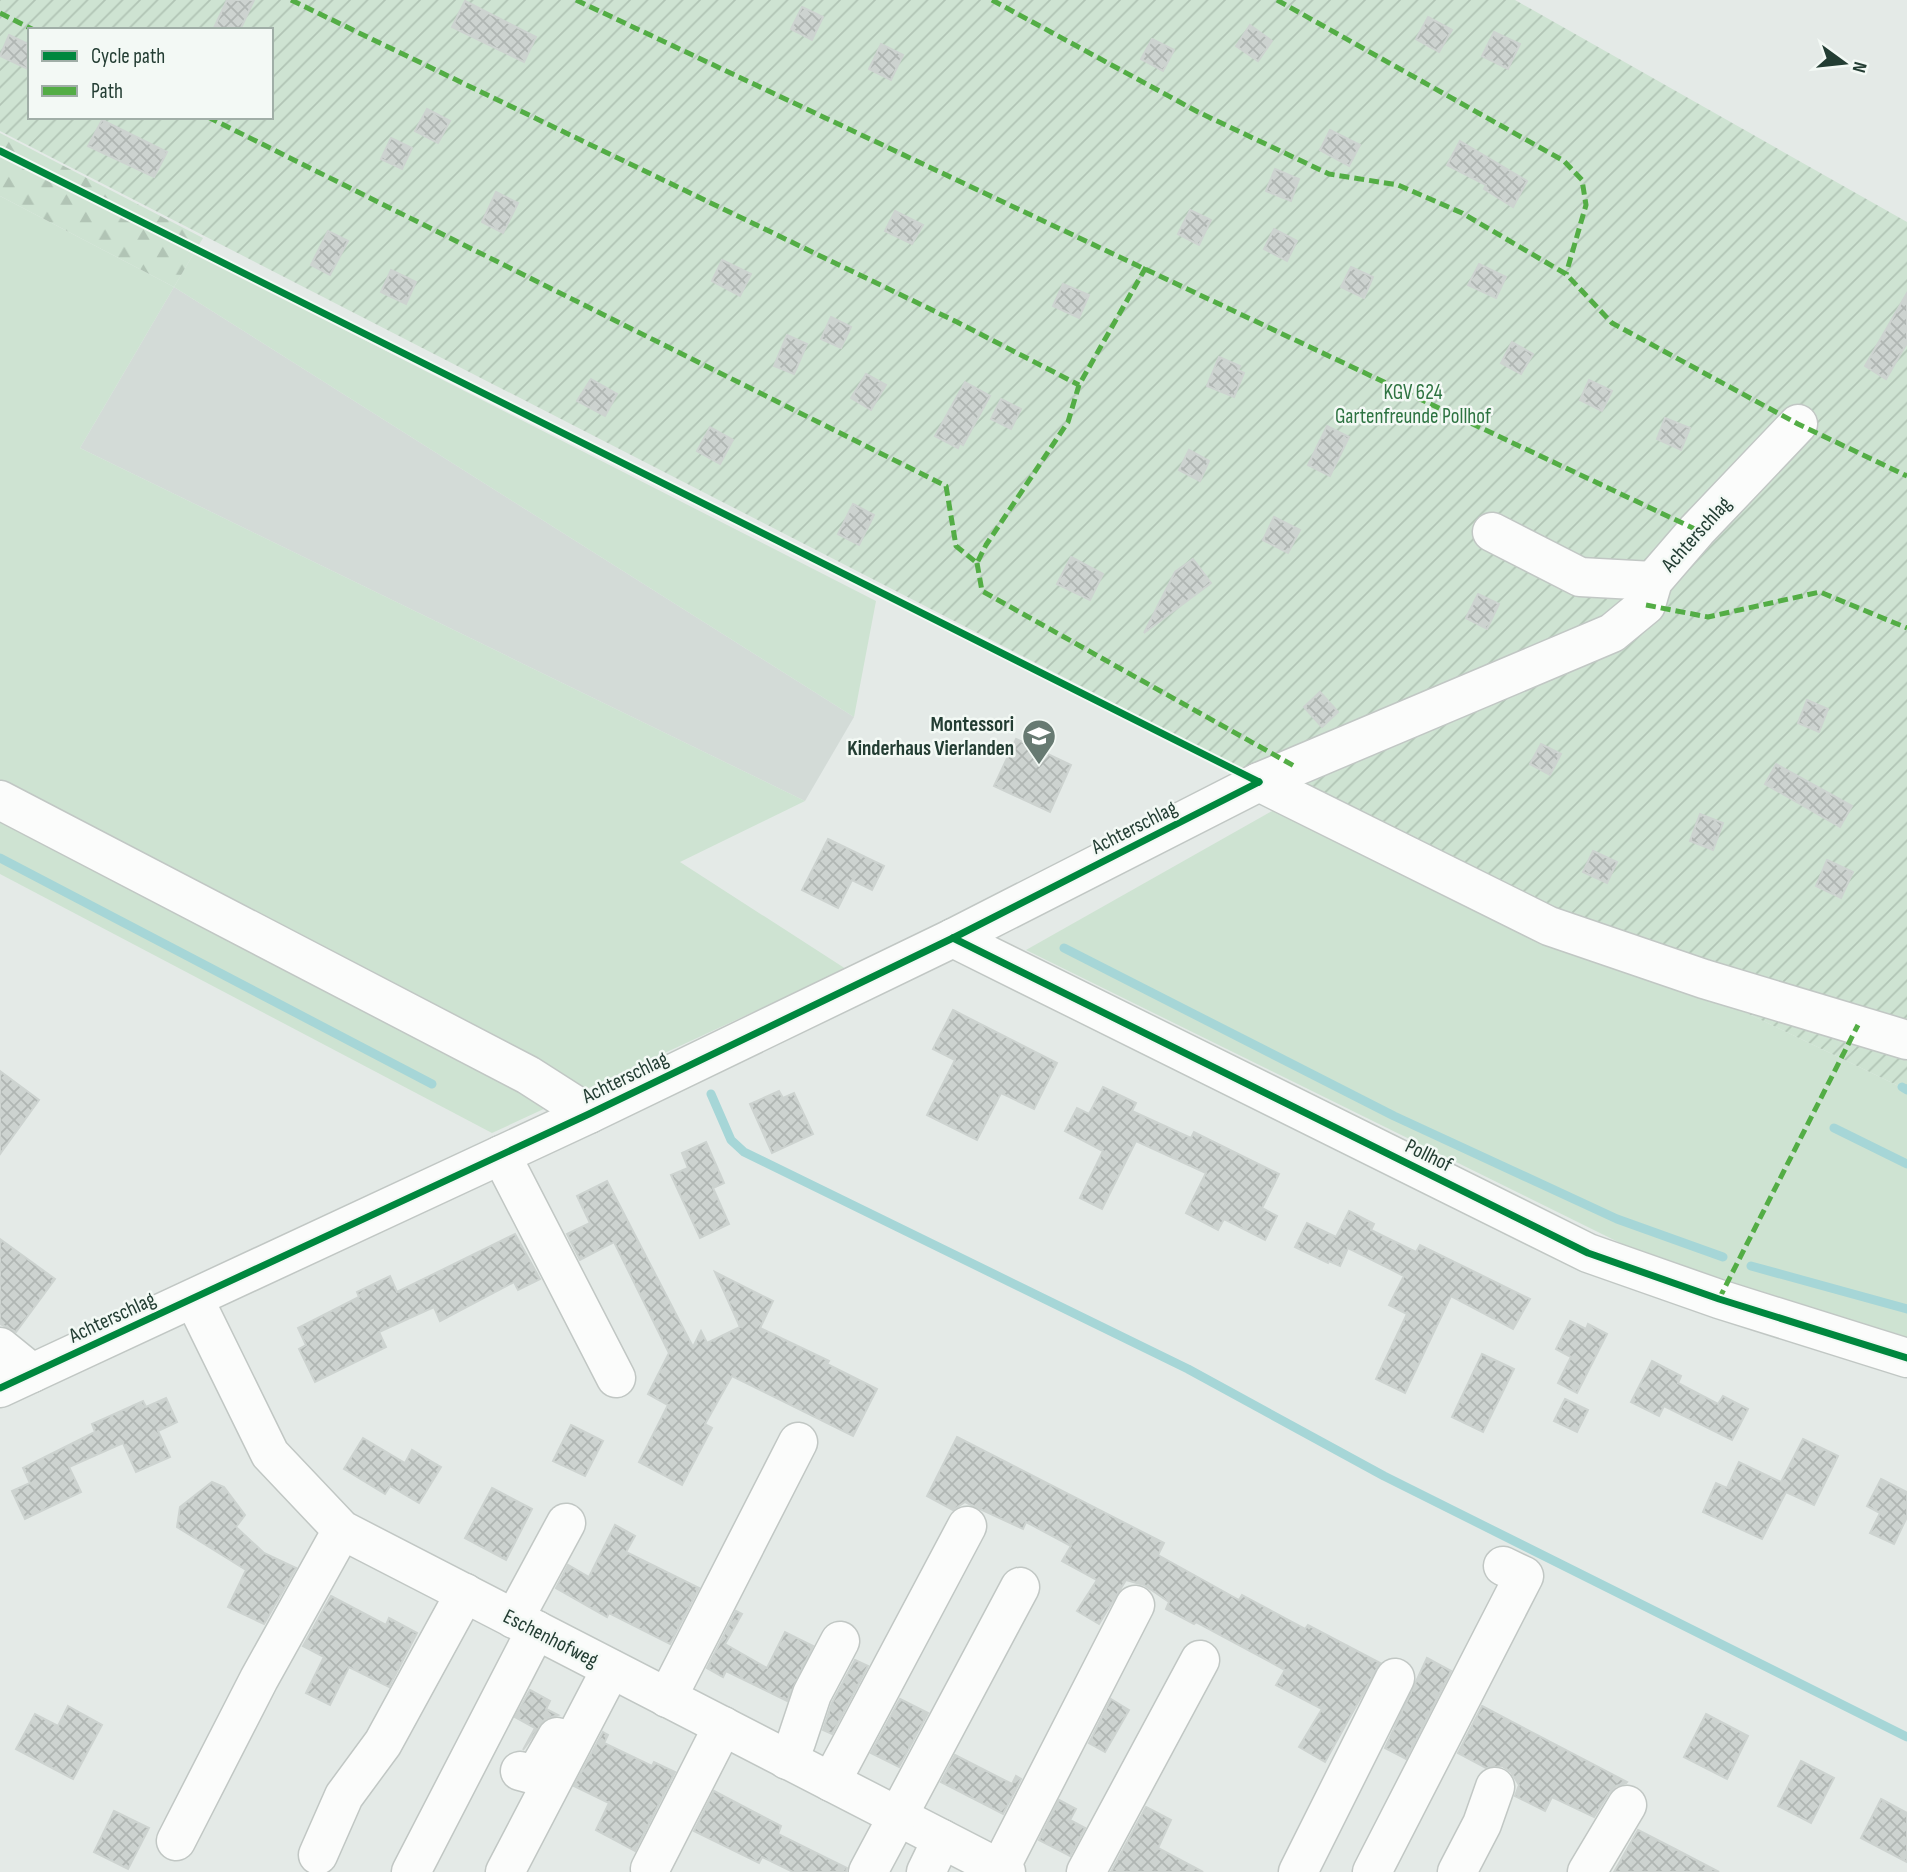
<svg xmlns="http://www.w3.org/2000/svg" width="1907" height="1872" font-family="'Sofia Sans Condensed',sans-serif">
	<defs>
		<pattern id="forest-firs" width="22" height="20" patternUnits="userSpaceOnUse" patternTransform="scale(1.75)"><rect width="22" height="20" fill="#cee3d2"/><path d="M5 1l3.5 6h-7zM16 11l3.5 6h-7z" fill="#b1c4b5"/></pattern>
		<pattern id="garden-furrows" width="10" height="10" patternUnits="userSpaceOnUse" patternTransform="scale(1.75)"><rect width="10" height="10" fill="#cee3d2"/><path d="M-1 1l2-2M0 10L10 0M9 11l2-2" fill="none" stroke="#b1c4b5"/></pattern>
		<pattern id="building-cross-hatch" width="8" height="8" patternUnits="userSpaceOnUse" patternTransform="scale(1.75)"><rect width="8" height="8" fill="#cdd3d0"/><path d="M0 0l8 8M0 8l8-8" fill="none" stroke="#b0b6b3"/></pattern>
	</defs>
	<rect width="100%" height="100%" fill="#e4eae7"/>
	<polygon fill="#d3dbd7" points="174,287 854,717 805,801 80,448"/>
	<g fill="#cee3d2">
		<polygon points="0,196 174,287 194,253 876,601 854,717 174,287 80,448 805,801 680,862 846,969 492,1133 0,874"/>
		<polygon points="1297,797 1907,1090 1907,1338 1685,1275 1026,950"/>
	</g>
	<polygon fill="url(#forest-firs)" points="0,133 203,238 174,287 0,196"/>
	<path fill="url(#garden-furrows)" fill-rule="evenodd" d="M0 0H1515L1907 222V1090L1297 797 0 131ZM30 30H271V117H30Z"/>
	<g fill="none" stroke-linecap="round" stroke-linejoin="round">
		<g stroke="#a6d6d7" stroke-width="9">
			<polyline points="0,858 432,1084"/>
			<polyline points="1064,948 1394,1116 1617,1219 1723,1257"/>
			<polyline points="1902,1087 1907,1090"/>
			<polyline points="711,1094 731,1140 744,1152 1188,1369 1384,1476 1907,1737"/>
			<polyline points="1834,1128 1907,1164"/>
			<polyline points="1751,1266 1907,1309"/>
		</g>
	</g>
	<g fill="url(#building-cross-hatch)" stroke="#cdd3d0" stroke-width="2">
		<polygon points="227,0 254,0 240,30 213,30"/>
		<polygon points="465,1 536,37 524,62 452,27"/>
		<polygon points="802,7 823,17 812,40 791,29"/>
		<polygon points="1428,17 1452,30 1439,52 1416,39"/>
		<polygon points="1250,25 1272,41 1258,61 1236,46"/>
		<polygon points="1494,32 1520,44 1508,69 1482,56"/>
		<polygon points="9,35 30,45 30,70 0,56"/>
		<polygon points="1152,39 1174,50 1163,71 1141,59"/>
		<polygon points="881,44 903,55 891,80 869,69"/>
		<polygon points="427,109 450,121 438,143 415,131"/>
		<polygon points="102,120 167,152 154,177 88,146"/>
		<polygon points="1330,130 1360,145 1349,166 1320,150"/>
		<polygon points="391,138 412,148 402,169 381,159"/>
		<polygon points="1460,141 1527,181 1513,207 1484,189 1486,185 1447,165"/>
		<polygon points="1275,169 1299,179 1291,201 1266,191"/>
		<polygon points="496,192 518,203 503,233 482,222"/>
		<polygon points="1190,210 1211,220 1199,245 1178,234"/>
		<polygon points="895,211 923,225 912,244 885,231"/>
		<polygon points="1274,229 1297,241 1287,261 1264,249"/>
		<polygon points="328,231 348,241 330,275 311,265"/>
		<polygon points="722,260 751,274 740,296 712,281"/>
		<polygon points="1479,264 1506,277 1496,298 1468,285"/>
		<polygon points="1351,267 1373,277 1364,298 1341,287"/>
		<polygon points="391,270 416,282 406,304 381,292"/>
		<polygon points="1063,284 1089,295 1079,318 1053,306"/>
		<polygon points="1907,293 1907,343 1886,379 1865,366"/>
		<polygon points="831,317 851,327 841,348 821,339"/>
		<polygon points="787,335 807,344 794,374 774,366"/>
		<polygon points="1512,342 1533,354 1521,374 1501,363"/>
		<polygon points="1219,357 1240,366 1238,370 1244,373 1234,397 1207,386"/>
		<polygon points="866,374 886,385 871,410 851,398"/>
		<polygon points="591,379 617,394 605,416 577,401"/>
		<polygon points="1589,380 1612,391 1602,411 1580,400"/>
		<polygon points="965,382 990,396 963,445 960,443 958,448 935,436"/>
		<polygon points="1001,399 1021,409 1011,429 991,419"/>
		<polygon points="1665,418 1690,428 1681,450 1657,439"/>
		<polygon points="1327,426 1349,437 1330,476 1308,465"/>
		<polygon points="710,427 733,440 720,464 697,451"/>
		<polygon points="1189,450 1209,461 1200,481 1179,470"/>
		<polygon points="853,504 874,515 859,545 838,534"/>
		<polygon points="1274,517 1300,530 1288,553 1263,540"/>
		<polygon points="1071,557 1103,574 1090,600 1057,584"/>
		<polygon points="1193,559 1211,583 1144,633 1175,572"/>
		<polygon points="1478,594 1499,604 1487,629 1466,618"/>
		<polygon points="1320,692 1338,712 1322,727 1304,707"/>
		<polygon points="1807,700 1828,709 1819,732 1798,723"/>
		<polygon points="1016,739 1071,765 1050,812 994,786"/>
		<polygon points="1541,744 1561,754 1550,775 1530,764"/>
		<polygon points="1776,764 1852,806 1840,827 1765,784"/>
		<polygon points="1700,814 1723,823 1713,850 1690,841"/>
		<polygon points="828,839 884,866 872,890 852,880 838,908 802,890"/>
		<polygon points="1593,851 1617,862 1607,883 1583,872"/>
		<polygon points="1827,860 1853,872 1841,898 1816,886"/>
		<polygon points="953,1010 1057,1063 1034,1109 1001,1093 977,1140 927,1115 955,1060 933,1049"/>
		<polygon points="0,1071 39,1100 0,1154"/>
		<polygon points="1103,1087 1136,1103 1132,1111 1191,1138 1194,1132 1279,1174 1262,1208 1277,1216 1265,1240 1224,1219 1218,1230 1186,1213 1206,1173 1136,1141 1102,1209 1080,1198 1103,1151 1065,1131 1077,1108 1089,1114"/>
		<polygon points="779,1091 783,1098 794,1093 813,1134 772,1153 750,1104"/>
		<polygon points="706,1142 724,1183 713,1188 729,1224 700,1238 671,1175 688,1168 682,1153"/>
		<polygon points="607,1181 693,1347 701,1331 707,1343 740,1327 715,1272 773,1301 760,1328 829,1361 827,1364 877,1389 853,1436 732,1376 705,1424 712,1428 682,1485 639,1462 668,1405 648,1394 669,1353 614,1242 580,1260 567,1234 590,1223 577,1196"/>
		<polygon points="1349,1211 1374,1224 1371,1230 1416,1252 1420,1245 1530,1299 1513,1329 1451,1296 1405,1393 1376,1379 1407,1314 1389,1305 1404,1276 1348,1248 1340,1266 1329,1261 1328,1263 1295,1247 1307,1223 1336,1237"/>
		<polygon points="515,1234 540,1279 518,1290 514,1282 440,1321 434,1307 379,1332 386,1347 315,1382 299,1349 306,1345 298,1328 359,1297 357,1292 390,1276 397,1292"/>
		<polygon points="0,1239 55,1279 16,1332 0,1324"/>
		<polygon points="1570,1321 1586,1329 1588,1324 1607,1334 1577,1393 1558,1383 1571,1357 1556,1349"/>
		<polygon points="1482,1354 1514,1369 1483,1432 1452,1417"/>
		<polygon points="1652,1361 1681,1376 1678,1383 1718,1404 1723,1396 1748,1409 1732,1440 1664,1406 1659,1416 1631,1402"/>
		<polygon points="166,1398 177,1422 158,1431 170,1457 136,1472 123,1443 69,1467 81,1492 25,1519 12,1491 30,1483 23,1468 95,1432 92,1424 143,1401 146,1407"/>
		<polygon points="1565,1399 1588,1410 1577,1432 1554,1421"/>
		<polygon points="571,1425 603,1441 585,1476 553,1461"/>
		<polygon points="957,1437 1164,1543 1158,1555 1239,1600 1242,1595 1305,1629 1308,1625 1380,1663 1325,1762 1299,1747 1322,1709 1276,1685 1285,1670 1196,1622 1194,1624 1166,1609 1169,1602 1144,1585 1126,1580 1099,1624 1077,1611 1097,1580 1062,1561 1071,1546 1026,1522 1023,1529 965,1502 953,1510 927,1496"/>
		<polygon points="363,1438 405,1463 412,1450 441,1467 419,1503 390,1486 385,1494 344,1469"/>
		<polygon points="1803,1439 1838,1456 1814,1505 1786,1492 1762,1539 1703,1512 1716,1483 1727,1488 1739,1462 1781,1482"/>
		<polygon points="1881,1479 1907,1492 1907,1517 1894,1544 1870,1533 1880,1513 1867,1506"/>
		<polygon points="212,1482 224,1487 245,1515 236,1527 264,1553 296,1568 264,1624 228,1607 246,1570 177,1527 180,1507"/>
		<polygon points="492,1488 532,1509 506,1560 465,1538"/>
		<polygon points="615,1525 635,1536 626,1552 699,1588 670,1644 609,1613 607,1617 556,1588 568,1565 589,1577"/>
		<polygon points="331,1596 386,1625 389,1618 417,1633 389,1687 349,1667 330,1705 306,1693 324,1657 303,1646"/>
		<polygon points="736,1611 742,1614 725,1644 767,1668 785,1632 813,1646 787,1701 726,1671 723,1677 707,1668"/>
		<polygon points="1427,1658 1451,1671 1406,1759 1385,1748"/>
		<polygon points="855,1660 868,1666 832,1734 823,1730 832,1703"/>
		<polygon points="530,1690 550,1701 546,1709 558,1715 545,1719 523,1750 535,1728 515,1717"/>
		<polygon points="900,1699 928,1713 899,1767 871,1753"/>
		<polygon points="1111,1699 1129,1710 1105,1752 1089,1743"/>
		<polygon points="68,1706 102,1725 73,1779 16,1749 35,1714 58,1726"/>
		<polygon points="1482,1706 1627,1782 1626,1783 1616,1786 1609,1793 1594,1817 1552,1797 1545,1811 1515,1796 1519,1785 1511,1772 1502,1766 1486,1768 1458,1753"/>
		<polygon points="1706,1714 1748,1736 1727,1779 1684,1757"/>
		<polygon points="603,1732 608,1735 604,1743 652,1766 654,1762 675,1772 635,1851 596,1830 609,1803 574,1786"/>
		<polygon points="955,1755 1012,1784 1016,1776 1021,1779 1003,1814 941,1782"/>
		<polygon points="1801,1761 1834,1778 1811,1823 1778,1806"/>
		<polygon points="714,1791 781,1826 778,1834 847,1868 846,1872 793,1872 762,1857 759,1863 694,1831"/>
		<polygon points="1881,1799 1907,1813 1907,1862 1861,1838"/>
		<polygon points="1059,1800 1076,1809 1070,1820 1085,1828 1070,1856 1039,1840"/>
		<polygon points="1146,1807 1171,1820 1158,1848 1203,1872 1111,1872"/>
		<polygon points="114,1811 149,1828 128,1869 94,1852"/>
		<polygon points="1638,1830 1675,1849 1719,1872 1614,1872"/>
	</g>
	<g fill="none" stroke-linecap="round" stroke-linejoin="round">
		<g stroke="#c1c7c4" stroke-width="41">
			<g id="minor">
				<polyline points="1492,532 1580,577 1653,581"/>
				<polyline points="1259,782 1549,926 1704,979 1907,1040"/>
				<polyline points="0,800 528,1075 589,1114"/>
				<polyline points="953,938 1588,1253 1719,1299 1907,1358"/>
				<polyline points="501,1155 616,1378"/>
				<polyline points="194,1299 270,1454 342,1530 1006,1872"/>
				<polyline points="0,1347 32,1373"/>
				<polyline points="0,1388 589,1114 953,938 1259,782 1612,633 1646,605 1653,581 1697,530 1798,424"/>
				<polyline points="514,1619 566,1523"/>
				<polyline points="667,1698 798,1442"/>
				<polyline points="787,1760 796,1742 812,1694 840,1641"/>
				<polyline points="520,1771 531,1774 537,1772 557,1737"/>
				<polyline points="831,1782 967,1526"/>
				<polyline points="176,1841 259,1679 342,1530"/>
				<polyline points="318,1855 344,1796 383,1743 465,1593"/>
				<polyline points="650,1869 723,1726"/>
				<polyline points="411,1872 536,1630"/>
				<polyline points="505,1872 611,1669"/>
				<polyline points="868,1872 1020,1587"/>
				<polyline points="926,1872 942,1839"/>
				<polyline points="998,1872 1135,1605"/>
				<polyline points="1086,1872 1200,1660"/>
				<polyline points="1298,1872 1395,1678"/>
				<polyline points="1372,1872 1524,1576 1503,1566"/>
				<polyline points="1457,1872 1482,1824 1495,1787"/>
				<polyline points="1587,1872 1627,1805"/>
			</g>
		</g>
		<use href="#minor" stroke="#fbfcfb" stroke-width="38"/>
		<g stroke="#53ad45" stroke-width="5" stroke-dasharray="10 5" stroke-linecap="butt">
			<polyline points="291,0 957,322 1079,385"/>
			<polyline points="576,0 1697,530"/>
			<polyline points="992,0 1198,112 1329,174 1398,185 1462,213 1566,274 1612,323 1798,424 1907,476"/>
			<polyline points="1277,0 1564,161 1582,180 1586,205 1566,274"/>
			<polyline points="0,13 34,30"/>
			<polyline points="208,117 946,486 956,546 977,563 986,545 1068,422 1079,385 1146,267"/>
			<polyline points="977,563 982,591 1296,767"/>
			<polyline points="1646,605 1708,617 1820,592 1907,628"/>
			<polyline points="1719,1299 1858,1025"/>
		</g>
		<g stroke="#f3f9f5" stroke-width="11">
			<g id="cycleway">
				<polyline points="0,151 1259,782"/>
				<polyline points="953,938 1588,1253 1719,1299 1907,1358"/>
				<polyline points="0,1388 589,1114 953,938 1259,782"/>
			</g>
		</g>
		<use href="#cycleway" stroke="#00873e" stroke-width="7"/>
	</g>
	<defs>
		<g id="school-pin" transform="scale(1.75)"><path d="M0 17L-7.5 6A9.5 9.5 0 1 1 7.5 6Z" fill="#677a72" stroke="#f3f9f5"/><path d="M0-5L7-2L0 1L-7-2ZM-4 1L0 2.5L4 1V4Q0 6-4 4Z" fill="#fff"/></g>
	</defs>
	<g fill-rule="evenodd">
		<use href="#school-pin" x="1039" y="736"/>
	</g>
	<g text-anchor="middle" stroke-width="5" stroke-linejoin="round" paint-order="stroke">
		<g font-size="21" fill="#2d7341" stroke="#f3f9f5">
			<text x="1413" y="399">KGV 624<tspan x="1413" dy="24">Gartenfreunde Pollhof</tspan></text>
		</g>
		<g font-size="21" fill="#233d33" stroke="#f3f9f5">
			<text transform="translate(1696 534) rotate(-48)" y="7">Achterschlag</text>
			<text transform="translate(1134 827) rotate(-27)" y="7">Achterschlag</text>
			<text transform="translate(625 1077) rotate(-26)" y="7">Achterschlag</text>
			<text transform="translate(1429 1155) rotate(26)" y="7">Pollhof</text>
			<text transform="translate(112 1317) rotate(-25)" y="7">Achterschlag</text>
			<text transform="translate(551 1638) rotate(27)" y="7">Eschenhofweg</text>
		</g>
		<g font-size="21" font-weight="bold" fill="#233d33" stroke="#f3f9f5" text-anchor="end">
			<text x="1014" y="731">Montessori<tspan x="1014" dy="24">Kinderhaus Vierlanden</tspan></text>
		</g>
	</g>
	<rect x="28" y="28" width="245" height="91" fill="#f3f9f5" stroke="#a0aea7" stroke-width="2"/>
	<rect x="42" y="51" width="35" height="10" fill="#00873e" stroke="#a0aea7" stroke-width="2"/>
	<text x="91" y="63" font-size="21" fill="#233d33">Cycle path</text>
	<rect x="42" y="86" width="35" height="10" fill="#53ad45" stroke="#a0aea7" stroke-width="2"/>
	<text x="91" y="98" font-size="21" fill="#233d33">Path</text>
	<g transform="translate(1844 63) rotate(105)" stroke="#f3f9f5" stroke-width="5" paint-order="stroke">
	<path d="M0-5L12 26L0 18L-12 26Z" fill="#233d33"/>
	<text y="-10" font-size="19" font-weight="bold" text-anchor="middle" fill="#233d33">N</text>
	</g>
</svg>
